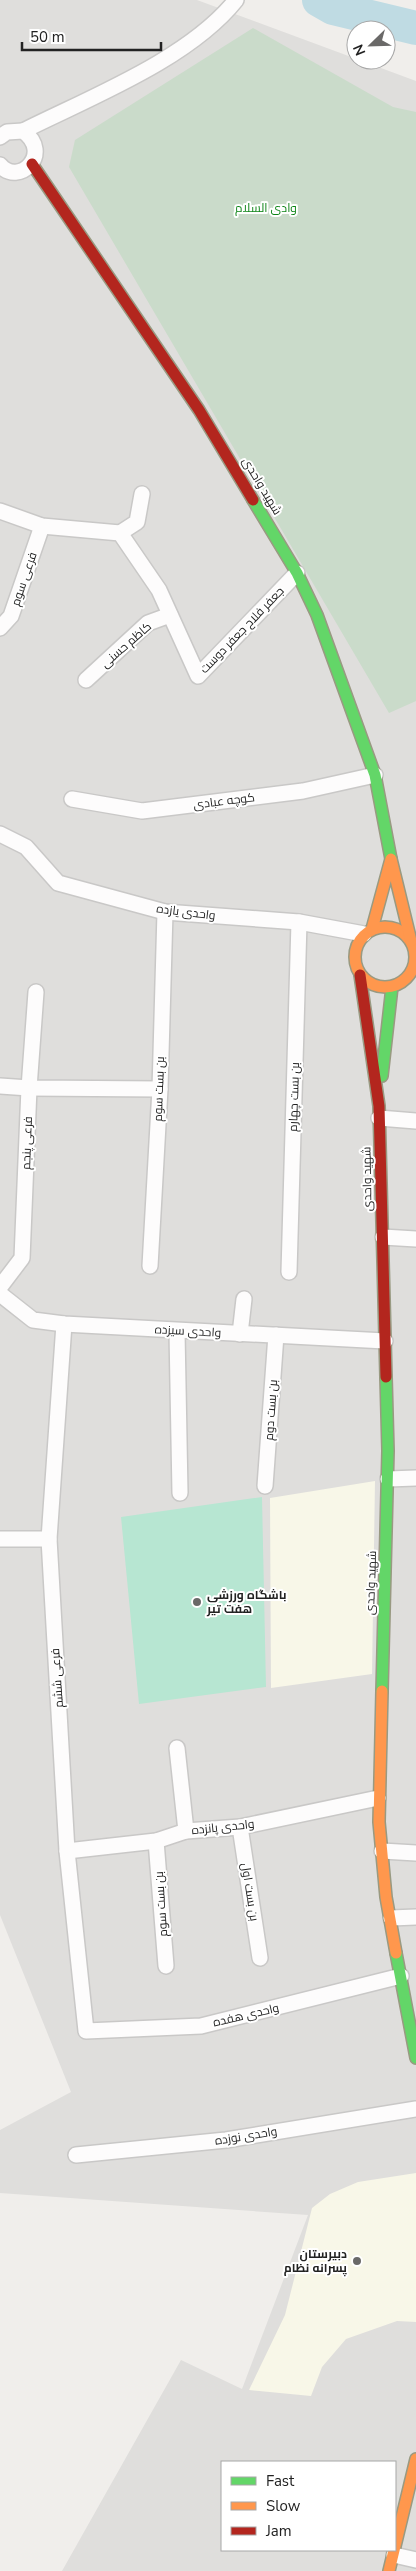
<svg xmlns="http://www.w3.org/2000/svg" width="416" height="2571" font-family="'Nunito Sans',Cairo,sans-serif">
	<rect width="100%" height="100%" fill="#f0eeeb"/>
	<path fill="#dfdedc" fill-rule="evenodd" d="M0 0H197L416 81V2571H62L181 2360 242 2389 308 2215 0 2193V2130L71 2092 0 1915ZM222 2462H395V2550H222Z"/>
	<g fill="#f8f7e8">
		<polygon points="375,1481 372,1674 271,1688 270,1498"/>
		<polygon points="416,2173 416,2322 397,2321 346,2339 322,2367 311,2396 249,2390 285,2315 312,2208 330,2194 358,2182"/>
	</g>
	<polygon fill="#cadbca" points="253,28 393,107 416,112 416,701 389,713 69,167 75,140"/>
	<polygon fill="#b7e6d2" points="262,1497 266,1687 139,1704 121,1517"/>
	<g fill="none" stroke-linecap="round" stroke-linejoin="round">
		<polyline stroke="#bfdbe3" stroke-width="34" points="319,0 333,8 416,28"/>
		<g stroke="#c9c8c7" stroke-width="18">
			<g id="street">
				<path d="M23 131C91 97 189 59 236 0"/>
				<path d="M0 137 7 132 23 131C54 154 18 187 0 165"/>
				<polyline points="0,511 42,526 120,533 159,590 198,676 297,573"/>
				<polyline points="120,533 137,522 142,494"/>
				<polyline points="0,628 11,616 42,526"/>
				<polyline points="86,680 148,623 170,615"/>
				<polyline points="72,799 142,811 303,791 375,775"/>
				<polyline points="0,834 26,847 58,883 165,912 299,922 364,934"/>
				<polyline points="0,1086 29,1088 160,1089"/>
				<polyline points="379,1118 416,1121"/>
				<polyline points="383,1237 416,1239"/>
				<polyline points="150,1266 160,1089 165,912"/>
				<polyline points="289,1272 299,922"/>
				<polyline points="0,1287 22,1258 29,1088 36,992"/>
				<polyline points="0,1294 33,1320 64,1324 385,1341"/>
				<polyline points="64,1324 49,1539 67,1851 86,2031 201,2026 401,1976"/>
				<polyline points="177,1332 180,1493"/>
				<polyline points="240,1334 244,1299"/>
				<polyline points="388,1479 416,1478"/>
				<polyline points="265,1486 276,1335"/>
				<polyline points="0,1539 49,1539"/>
				<polyline points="177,1748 186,1831"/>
				<polyline points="240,1827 260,1958"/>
				<polyline points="156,1841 166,1966"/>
				<polyline points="67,1851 156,1841 186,1831 240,1827 378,1798"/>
				<polyline points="382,1851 416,1853"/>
				<polyline points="391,1918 416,1917"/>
				<polyline points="76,2155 226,2140 416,2109"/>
				<polyline points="394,2555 416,2560"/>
			</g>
		</g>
		<g stroke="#999a82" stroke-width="14">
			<g id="fast">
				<polyline points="253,500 297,573 317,615 375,775 391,859"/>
				<polyline points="382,1076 392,987"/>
				<polyline points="382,1691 388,1451 386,1377"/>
				<polyline points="396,1953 416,2058"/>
			</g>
		</g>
		<g stroke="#999a82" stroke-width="14">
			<g id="slow">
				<circle cx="385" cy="957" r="30"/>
				<polyline points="372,929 391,859 411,941"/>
				<polyline points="382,1691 379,1822 386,1897 396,1953"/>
				<polyline points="389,2571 416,2459"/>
			</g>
		</g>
		<g stroke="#999a82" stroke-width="14">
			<g id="jam">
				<polyline points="32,164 199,410 253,500"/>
				<polyline points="360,975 379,1106 386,1377"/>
			</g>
		</g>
		<use href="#street" stroke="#fdfcfc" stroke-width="15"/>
		<use href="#fast" stroke="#63d668" stroke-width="11"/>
		<use href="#slow" stroke="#ff974d" stroke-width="11"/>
		<use href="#jam" stroke="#b3261e" stroke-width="11"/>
	</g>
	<g fill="#6a6968" stroke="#fff" stroke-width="2">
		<circle cx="197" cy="1602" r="5"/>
		<circle cx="357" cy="2261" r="5"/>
	</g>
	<g text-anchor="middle" stroke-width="4" stroke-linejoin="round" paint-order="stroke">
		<g font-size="12" fill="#0c8416" stroke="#fff">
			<text x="266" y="212">وادی السلام</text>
		</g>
		<g font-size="12" fill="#222" stroke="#fff">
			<text transform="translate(262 486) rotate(59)" y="4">شهید واحدی</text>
			<text transform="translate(24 579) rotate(-71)" y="4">فرعی سوم</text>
			<text transform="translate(242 630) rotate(-46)" y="4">جعفر فلاح جعفر دوست</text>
			<text transform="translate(126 645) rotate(-41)" y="4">کاظم حسنی</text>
			<text transform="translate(224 801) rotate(-7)" y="4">کوچه عبادی</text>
			<text transform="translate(186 912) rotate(7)" y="4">واحدی یازده</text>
			<text transform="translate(159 1089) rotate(-88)" y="4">بن بست سوم</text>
			<text transform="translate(294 1097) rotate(-88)" y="4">بن بست چهارم</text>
			<text transform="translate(27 1143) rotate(-88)" y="4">فرعی پنجم</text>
			<text transform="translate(367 1179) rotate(-91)" y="4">شهید واحدی</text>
			<text transform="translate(188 1331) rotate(3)" y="4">واحدی سیزده</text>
			<text transform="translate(271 1410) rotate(-86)" y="4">بن بست دوم</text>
			<text transform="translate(371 1583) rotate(-88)" y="4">شهید واحدی</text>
			<text transform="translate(57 1678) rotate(-94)" y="4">فرعی ششم</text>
			<text transform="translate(223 1827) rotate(-6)" y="4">واحدی پانزده</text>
			<text transform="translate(250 1892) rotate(81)" y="4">بن بست اول</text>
			<text transform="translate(161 1904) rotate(-94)" y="4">بن بست سوم</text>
			<text transform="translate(246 2015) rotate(-13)" y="4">واحدی هفده</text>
			<text transform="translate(246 2136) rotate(-9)" y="4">واحدی نوزده</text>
		</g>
		<g font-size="12" font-weight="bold" fill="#222" stroke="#fff" text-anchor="start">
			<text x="207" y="1599">باشگاه ورزشی<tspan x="207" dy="14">هفت تیر</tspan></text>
			<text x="347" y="2258" text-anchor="end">دبیرستان<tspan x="347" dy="14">پسرانه نظام</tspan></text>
		</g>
	</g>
	<rect x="221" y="2461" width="175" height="90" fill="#ffffff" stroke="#a7a7a7"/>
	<rect x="231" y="2477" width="25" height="8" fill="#63d668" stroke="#a7a7a7"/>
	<text x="266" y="2486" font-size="15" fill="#222222">Fast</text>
	<rect x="231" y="2502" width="25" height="8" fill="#ff974d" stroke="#a7a7a7"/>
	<text x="266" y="2511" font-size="15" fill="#222222">Slow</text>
	<rect x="231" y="2527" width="25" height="8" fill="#b3261e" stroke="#a7a7a7"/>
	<text x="266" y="2536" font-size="15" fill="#222222">Jam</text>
	<g transform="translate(371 45) rotate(247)"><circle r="24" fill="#ffffff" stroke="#a7a7a7"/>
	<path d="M0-4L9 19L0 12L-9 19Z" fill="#6a6968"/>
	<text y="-8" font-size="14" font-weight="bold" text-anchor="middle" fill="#222222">N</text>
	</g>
	<path d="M22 42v8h139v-8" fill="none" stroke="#222222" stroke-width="2.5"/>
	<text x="30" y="42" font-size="15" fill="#222222" stroke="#ffffff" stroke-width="4" paint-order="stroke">50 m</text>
</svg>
